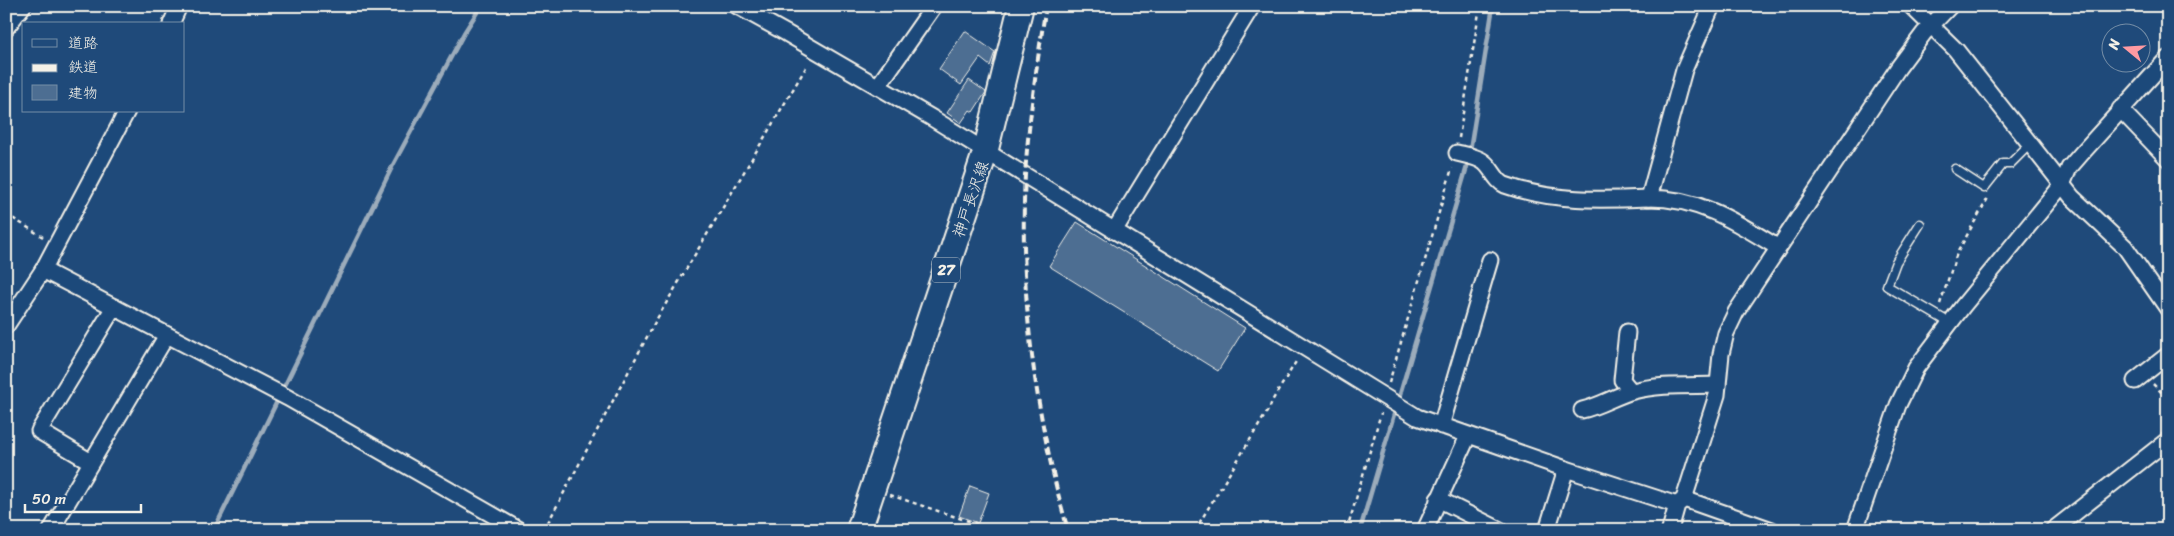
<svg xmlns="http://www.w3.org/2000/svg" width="2174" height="536" font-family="Sriracha,'Klee One',sans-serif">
	<rect width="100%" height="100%" fill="#1f4a7a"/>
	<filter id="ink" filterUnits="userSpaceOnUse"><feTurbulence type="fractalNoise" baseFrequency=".02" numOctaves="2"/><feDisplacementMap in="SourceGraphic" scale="10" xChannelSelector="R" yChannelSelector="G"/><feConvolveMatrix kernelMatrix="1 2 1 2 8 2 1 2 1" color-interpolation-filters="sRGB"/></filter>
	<g filter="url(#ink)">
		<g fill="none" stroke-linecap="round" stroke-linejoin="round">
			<g stroke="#9cacbb" stroke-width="4.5">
				<polyline points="214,530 393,165 464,33 481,6"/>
				<polyline points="1360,530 1468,163 1493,6"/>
			</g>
		</g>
		<g fill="#4d6e92" stroke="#f4f1e8">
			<polygon points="965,31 995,52 990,66 980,58 961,85 939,69"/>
			<polygon points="969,80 986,92 973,112 970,110 961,123 947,113"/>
			<polygon points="1077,222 1245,328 1218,371 1049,266"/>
			<polygon points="970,486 989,493 978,523 959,516"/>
		</g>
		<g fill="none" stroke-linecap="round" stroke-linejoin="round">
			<g stroke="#f4f1e8" stroke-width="11">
				<g id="lane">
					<polyline points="1955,169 1984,188 2003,164 2010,164 2029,145"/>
					<polyline points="1920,224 1896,262 1887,286 1950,323"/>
				</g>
			</g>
			<g stroke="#f4f1e8" stroke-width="19">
				<g id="street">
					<polyline points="737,6 786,33 932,118 1417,417 1566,469 1677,505"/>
					<path d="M1712 6 1684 70 1649 198C1700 198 1736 222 1777 247"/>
					<polyline points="1911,6 1956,50 2072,197 2125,247 2168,309"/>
					<polyline points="171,24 179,6"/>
					<polyline points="6,28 23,6"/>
					<polyline points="878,86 934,6"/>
					<polyline points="2120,109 2168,159"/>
					<path d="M1457 153C1465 155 1479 157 1485 163 1492 169 1497 182 1505 185 1552 202 1601 200 1649 198"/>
					<polyline points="1114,231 1252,6"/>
					<polyline points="43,270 288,398 519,530"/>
					<polyline points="6,326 43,270 127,111"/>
					<polyline points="1627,332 1622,380 1631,391"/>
					<polyline points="2135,381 2168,355"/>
					<path d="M1582 410C1600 406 1615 396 1633 391 1660 384 1690 386 1718 385"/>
					<polyline points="1441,426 1490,260"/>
					<polyline points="91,462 39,431 114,307"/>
					<polyline points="1438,499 1500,530"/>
					<polyline points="1684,499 1772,530"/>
					<polyline points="51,530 167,335"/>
					<polyline points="1425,530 1468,436"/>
					<polyline points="1547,530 1566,469"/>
					<polyline points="1670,530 1677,505 1684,499 1717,395 1721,354 1726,333 1736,312 1898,68 1924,33 1950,6"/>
					<polyline points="1855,530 1898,405 1916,368 1963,306 2062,185 2069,168 2082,153 2168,58"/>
					<polyline points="2053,530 2168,440"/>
				</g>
			</g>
			<g stroke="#f4f1e8" stroke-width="28">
				<polyline id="primary" points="859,530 985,153 1021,6"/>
			</g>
			<g stroke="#f4f1e8" stroke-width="2.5" stroke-dasharray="4 4" stroke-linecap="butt">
				<polyline points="1459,138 1480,6"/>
				<polyline points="6,214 43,237"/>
				<polyline points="1940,304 1957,253 1988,198"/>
				<polyline points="1389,383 1452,168"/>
				<polyline points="2153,384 2168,399"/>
				<polyline points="890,495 995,530"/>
				<polyline points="544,530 655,322 808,64"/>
				<polyline points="1195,530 1270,407 1272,401 1297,360"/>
				<polyline points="1347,530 1381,413"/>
			</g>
			<use href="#lane" stroke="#1f4a7a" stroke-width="8"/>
			<use href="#street" stroke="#1f4a7a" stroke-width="15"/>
			<use href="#primary" stroke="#1f4a7a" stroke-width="24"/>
			<path stroke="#f4f1e8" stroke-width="4" stroke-dasharray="8 4" stroke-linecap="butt" d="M1046 6C1037 62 1029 118 1025 175 1019 293 1035 417 1068 530"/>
		</g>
	</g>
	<g text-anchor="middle" stroke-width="4" stroke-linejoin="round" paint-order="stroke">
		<rect fill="#1f4a7a" stroke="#b4bfc7" stroke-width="1" x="932" y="257.5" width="28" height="25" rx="4"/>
		<g font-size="15" font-weight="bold" fill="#f4f1e8">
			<text x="946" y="275">27</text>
		</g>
		<g font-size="16" fill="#f4f1e8" stroke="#1f4a7a">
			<text transform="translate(970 199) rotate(-71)" y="6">神戸長沢線</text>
		</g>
	</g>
	<rect width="2174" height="536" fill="none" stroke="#1f4a7a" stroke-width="25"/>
	<rect x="12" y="12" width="2149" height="511" fill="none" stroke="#f4f1e8" stroke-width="2" filter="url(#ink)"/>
	<rect x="22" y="22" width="162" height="90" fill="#1f4a7a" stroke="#748da6"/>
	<rect x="32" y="39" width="25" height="8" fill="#1f4a7a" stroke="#748da6"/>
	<text x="68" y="48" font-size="15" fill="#f4f1e8">道路</text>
	<rect x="32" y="64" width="25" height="8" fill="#f4f1e8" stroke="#748da6"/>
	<text x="68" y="72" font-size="15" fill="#f4f1e8">鉄道</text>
	<rect x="32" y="85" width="25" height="15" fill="#4d6e92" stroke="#748da6"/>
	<text x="68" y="98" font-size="15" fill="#f4f1e8">建物</text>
	<g transform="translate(2126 48) rotate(288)"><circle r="24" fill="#1f4a7a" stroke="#748da6"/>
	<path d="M0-4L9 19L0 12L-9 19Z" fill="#ff9aa2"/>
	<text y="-8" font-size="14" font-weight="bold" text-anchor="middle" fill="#f4f1e8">N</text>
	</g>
	<path d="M25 504v8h116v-8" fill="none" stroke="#f4f1e8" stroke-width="2.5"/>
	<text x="32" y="504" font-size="15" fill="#f4f1e8" stroke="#1f4a7a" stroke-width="4" paint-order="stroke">50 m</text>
</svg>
